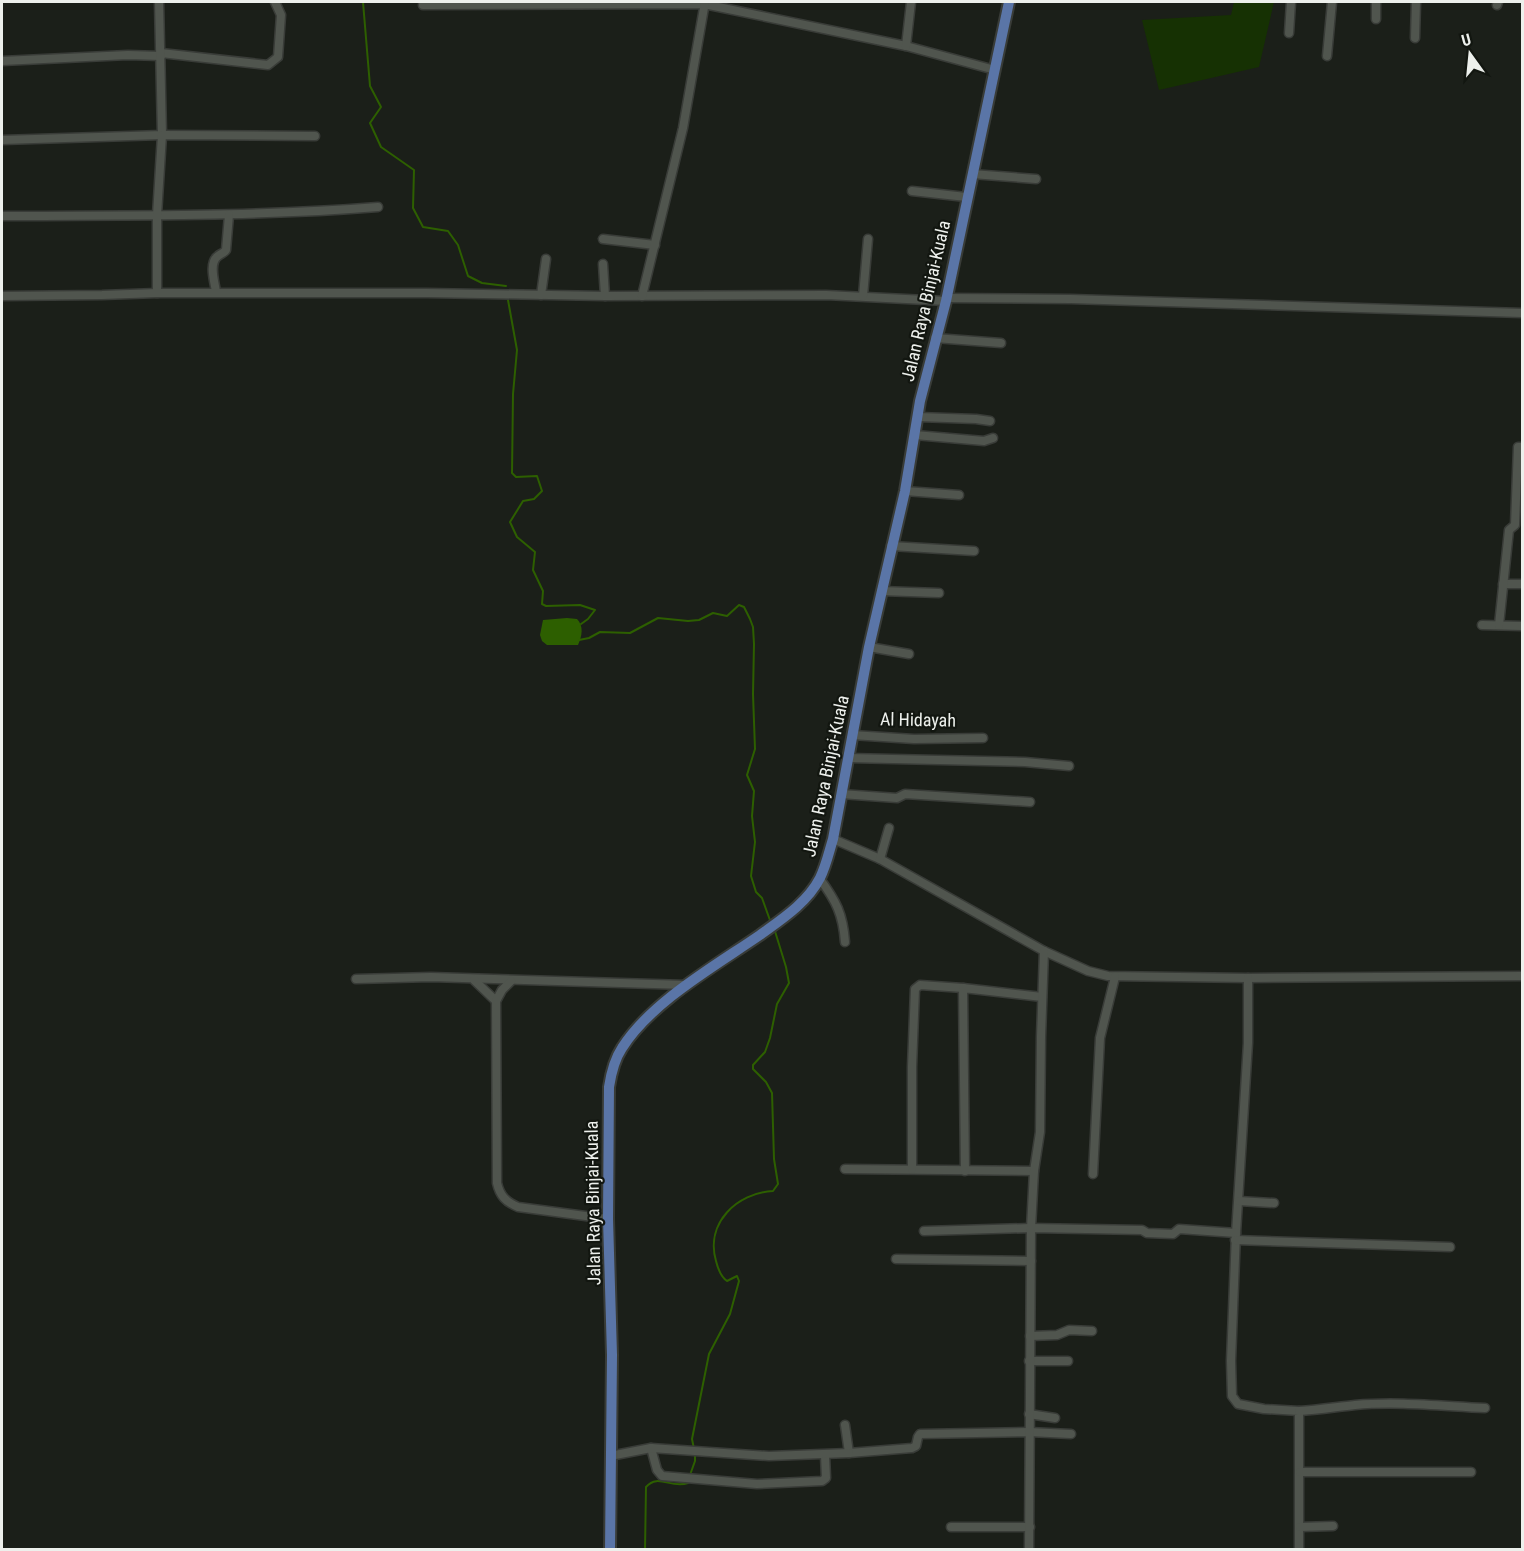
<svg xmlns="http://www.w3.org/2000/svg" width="1524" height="1551" font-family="'Roboto Condensed',sans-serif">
	<rect width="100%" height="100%" fill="#1b1f19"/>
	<polygon fill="#163103" points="1234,2 1274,2 1259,67 1159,90 1142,20 1231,15"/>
	<path fill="#2d5f00" d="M567 618 577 619C584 626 582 636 578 645H547L542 641 540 635 543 620Z"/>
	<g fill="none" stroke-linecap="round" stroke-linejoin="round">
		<g stroke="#2d5f00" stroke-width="2">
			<polyline points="363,2 370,86 381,107 370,123 381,147 414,170 413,208 423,227 448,231 458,245 468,276 482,283 506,286"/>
			<polyline points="508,300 517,350 513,394 512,473 516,477 537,476 542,491 534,499 523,501 510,522 517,537 535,552 533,570 543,591 542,604 546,606 580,605 595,610 588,619 581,624"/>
			<polyline points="579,640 589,638 600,632 630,633 658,618 688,621 699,620 713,613 727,616 739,605 744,607 750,619 753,627 754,644 753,694 755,749 747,775 754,791 752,816 755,842 751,876 756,892 762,898 771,923"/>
			<path d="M694 1449 692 1439 709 1354 730 1314 739 1281 737 1276 727 1281C721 1277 718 1269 716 1261 705 1223 737 1193 773 1191L778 1184 774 1159 772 1093 766 1082 753 1069V1065L765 1052 770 1038 777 1004 789 983 786 967 774 928"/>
			<polyline points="690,1475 695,1461 695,1455"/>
			<path d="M645 1550 646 1487C658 1473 671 1489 688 1483V1480"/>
		</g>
		<g stroke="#393c38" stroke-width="11">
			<g id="minor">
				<polyline points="423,5 704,4 906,46 995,70"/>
				<polyline points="1497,5 1498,2"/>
				<polyline points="1376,19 1376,2"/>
				<polyline points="1289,33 1291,2"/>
				<polyline points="1415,38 1416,2"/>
				<polyline points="906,46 911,2"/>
				<polyline points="161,53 268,65 278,57 281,15 275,2"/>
				<polyline points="1327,56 1332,2"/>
				<polyline points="2,61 128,55 161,56"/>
				<polyline points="2,140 162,135 159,2"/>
				<polyline points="972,174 1036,179"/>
				<polyline points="912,191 966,197"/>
				<path d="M2 216C127 215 253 217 378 207"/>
				<polyline points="603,239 655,245"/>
				<polyline points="603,264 605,296"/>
				<path d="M216 292C215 283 208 263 218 256 220 254 224 253 226 250L229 215"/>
				<polyline points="157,293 157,215 162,135 315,136"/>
				<polyline points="541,295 546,259"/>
				<polyline points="2,296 102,295 157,293 427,293 605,296 826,295 946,301"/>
				<polyline points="642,296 683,128 705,2"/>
				<polyline points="863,296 868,239"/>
				<polyline points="946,298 1071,299 1522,313"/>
				<polyline points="935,338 1001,343"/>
				<polyline points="918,417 976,419 990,421"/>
				<polyline points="915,435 984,441 993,438"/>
				<polyline points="905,491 959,495"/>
				<polyline points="891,546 974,551"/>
				<polyline points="1503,584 1522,584"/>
				<polyline points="881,591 939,593"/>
				<polyline points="1482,625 1522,626"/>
				<polyline points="1499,625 1509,530 1515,525 1518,447 1522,447"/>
				<polyline points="869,647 909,654"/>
				<polyline points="852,735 914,739 983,738"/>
				<polyline points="848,758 1025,762 1069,766"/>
				<polyline points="841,794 897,798 905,794 1030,802"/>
				<polyline points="833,839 880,859 1044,951 1088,971 1108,976 1248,978 1522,976"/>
				<polyline points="880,859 889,828"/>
				<path d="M820 879C836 901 843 914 845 942"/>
				<polyline points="1248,978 1248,1043 1236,1233 1231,1361 1232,1396 1238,1404 1264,1409 1299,1411 1299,1550"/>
				<polyline points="356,979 431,977 686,985"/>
				<polyline points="474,980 496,1001"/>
				<path d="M511 981 502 990 496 1001 497 1183C500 1196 506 1202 518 1207L608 1219"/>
				<polyline points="845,1169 1034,1171"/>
				<polyline points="912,1169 912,1067 915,989 920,985 963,988"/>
				<polyline points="965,1171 963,988 1042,997"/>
				<polyline points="1093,1174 1100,1038 1115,977"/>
				<polyline points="1239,1201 1274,1203"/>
				<polyline points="924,1231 1031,1228 1142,1230 1147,1233 1173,1234 1179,1229 1236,1233"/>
				<polyline points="1235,1240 1450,1247"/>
				<polyline points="896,1259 1031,1261"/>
				<polyline points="1030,1336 1057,1335 1069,1330 1092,1331"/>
				<polyline points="1029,1361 1068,1361"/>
				<path d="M1299 1411C1318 1410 1336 1407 1355 1405 1397 1401 1442 1406 1485 1408"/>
				<polyline points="1029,1414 1055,1418"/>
				<polyline points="845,1425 849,1453 912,1448 916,1446 918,1437 920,1434 1029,1432 1071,1434"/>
				<polyline points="651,1448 657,1470 662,1476 757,1484 822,1481 826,1478 825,1455"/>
				<polyline points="610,1456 651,1448 769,1456 849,1453"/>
				<polyline points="1300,1472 1471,1472"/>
				<polyline points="951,1527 1030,1527"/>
				<polyline points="1300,1527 1333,1526"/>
				<polyline points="1029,1550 1031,1228 1034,1171 1040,1132 1041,1037 1044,951"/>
			</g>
		</g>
		<g stroke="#393c38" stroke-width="14">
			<path id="major" d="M610 1550 612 1355 608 1219 609 1087C611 1074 614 1060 622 1048 651 1002 715 966 760 935 782 919 807 903 820 878 826 866 829 852 833 839L869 647 905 491 920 401 946 301 1009 2"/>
		</g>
		<use href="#minor" stroke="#50554e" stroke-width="8"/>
		<use href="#major" stroke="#5a75a7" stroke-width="10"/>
	</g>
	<g text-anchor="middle" stroke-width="4.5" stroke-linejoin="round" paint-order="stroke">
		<g font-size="18" fill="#edf0ec" stroke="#121610">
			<text transform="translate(926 301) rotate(-77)" y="6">Jalan Raya Binjai-Kuala</text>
			<text transform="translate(918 720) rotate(1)" y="6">Al Hidayah</text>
			<text transform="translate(826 776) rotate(-78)" y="6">Jalan Raya Binjai-Kuala</text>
			<text transform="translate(593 1203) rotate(-91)" y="6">Jalan Raya Binjai-Kuala</text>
		</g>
	</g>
	<rect width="1524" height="1551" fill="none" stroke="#edf0ec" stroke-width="6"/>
	<g transform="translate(1470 54) rotate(345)" stroke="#121610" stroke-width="4.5" paint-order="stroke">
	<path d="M0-4.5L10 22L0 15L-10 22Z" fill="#edf0ec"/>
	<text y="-9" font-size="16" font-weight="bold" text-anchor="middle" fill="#edf0ec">U</text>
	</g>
</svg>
